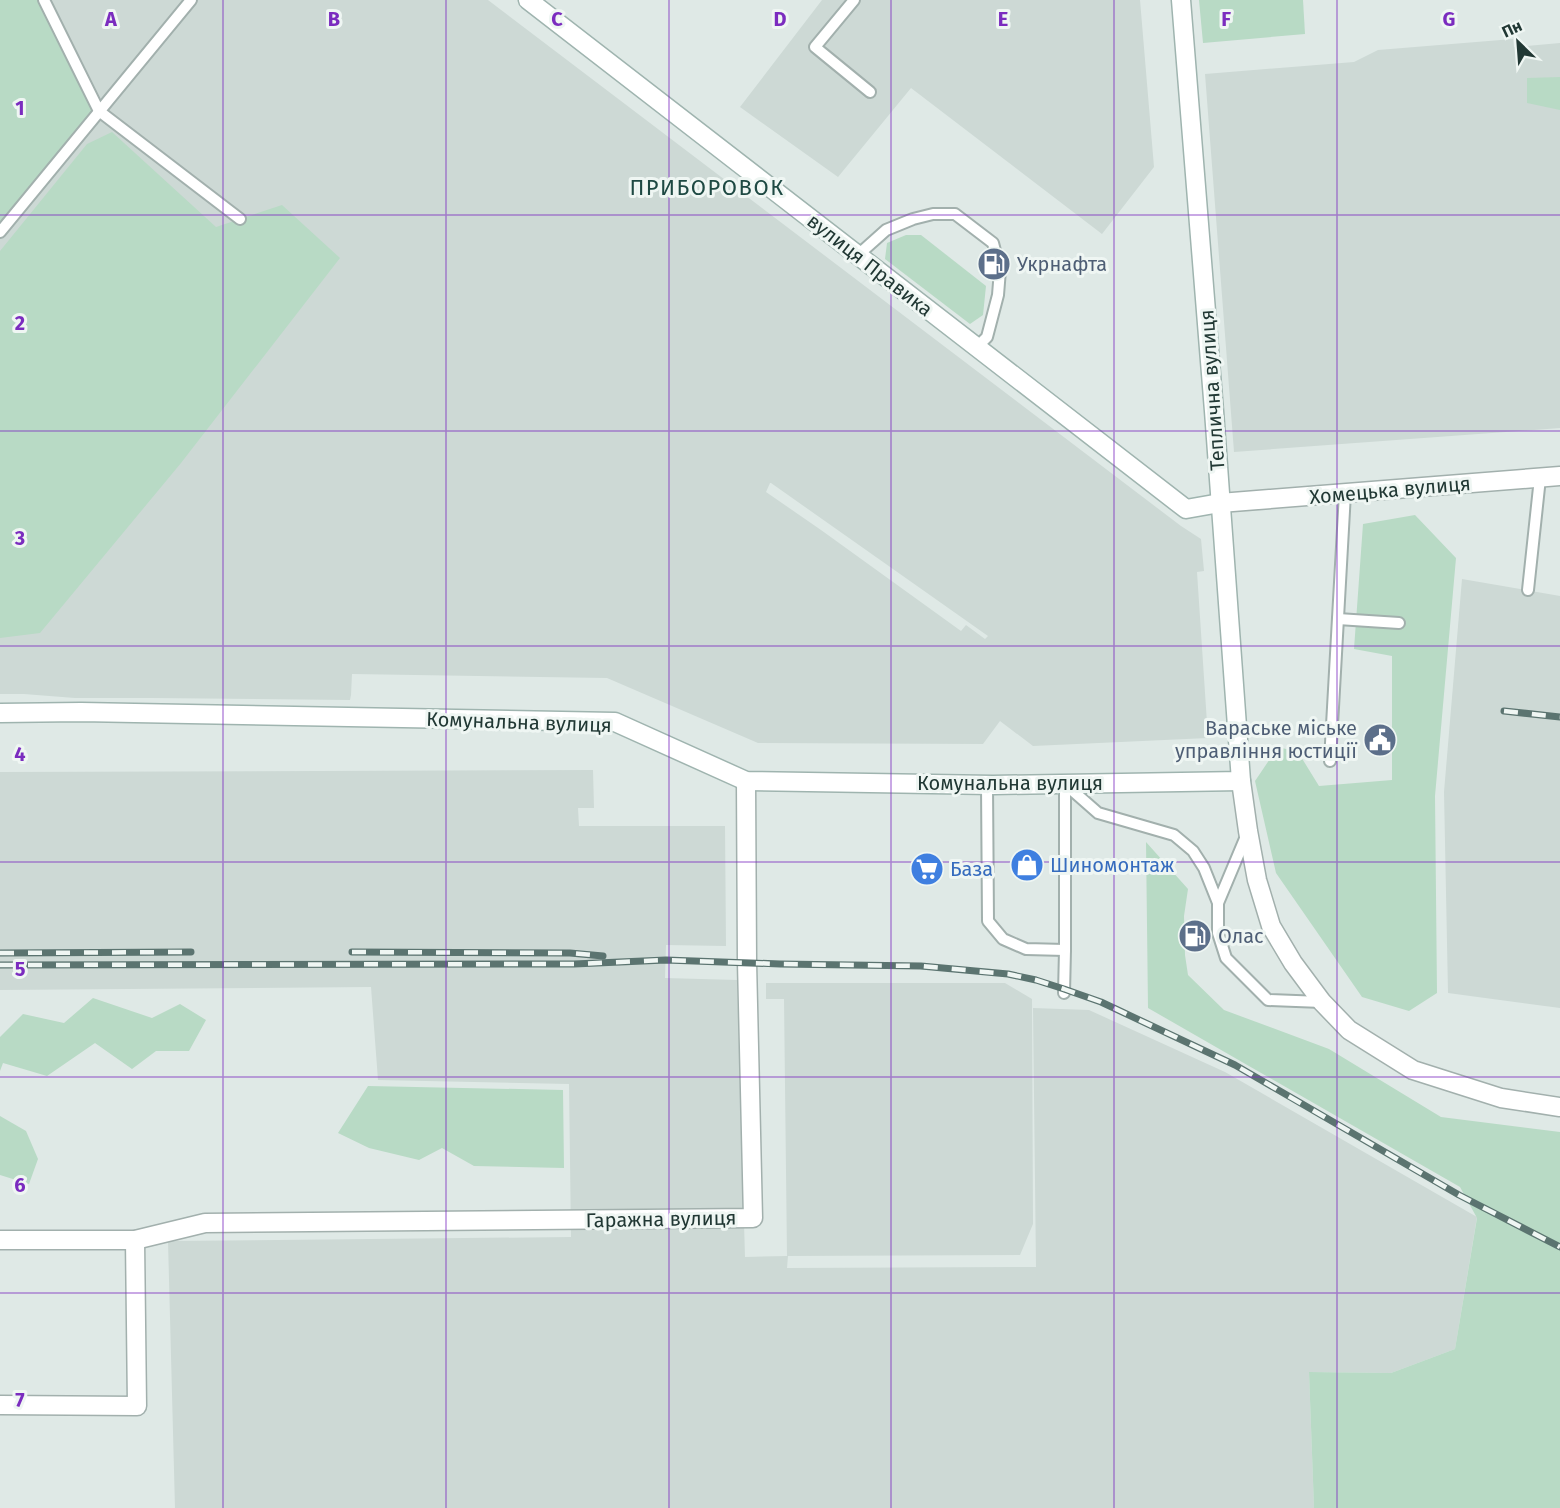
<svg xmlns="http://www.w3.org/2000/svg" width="1560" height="1508" font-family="'Fira Sans',sans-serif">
	<rect width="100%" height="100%" fill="#dfe9e6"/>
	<g fill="#cdd9d5" fill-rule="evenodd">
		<path d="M0 0H488L1181 526 1201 539 1204 571 1197 572 1208 738 1033 746 1000 721 983 744 758 743 607 678 352 674 351 695 350 700 152 698H75L24 694H0ZM770 483H771L988 636 985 639 966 625 961 631 821 530 766 492Z"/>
		<polygon points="822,0 1140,0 1154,167 1102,234 911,88 838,177 740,107"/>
		<polygon points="1513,39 1514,47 1560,43 1560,428 1234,452 1205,74 1354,62 1378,50"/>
		<polygon points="1462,579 1560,596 1560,1008 1448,993 1444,792"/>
		<polygon points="593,770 594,808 578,808 579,826 725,826 726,946 666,945 665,978 737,980 745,1257 787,1256 784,999 766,999 766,983 1005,983 1032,999 1033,1224 1020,1255 788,1256 787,1268 1036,1267 1033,1008 1089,1010 1225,1072 1477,1217 1455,1349 1391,1373 1309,1372 1314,1508 175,1508 168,1241 571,1237 569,1084 378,1080 371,987 0,990 0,772"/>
	</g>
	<g fill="#b8dac5">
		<polygon points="0,0 44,0 99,111 0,232"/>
		<polygon points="1199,0 1303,0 1305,34 1203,43"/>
		<polygon points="1560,77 1560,110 1527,103 1527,78"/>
		<polygon points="112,132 216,227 282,205 340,258 181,463 40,633 0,638 0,251 87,144"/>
		<polygon points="906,235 921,235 986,286 983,315 970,324 885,259 887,243"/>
		<polygon points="1415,515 1456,558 1435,796 1437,993 1409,1011 1362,997 1276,873 1255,781 1278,747 1298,752 1319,786 1392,780 1392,656 1354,649 1363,524"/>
		<polygon points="1146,842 1188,889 1184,916 1185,955 1188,975 1224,1010 1329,1049 1441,1117 1560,1132 1560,1508 1314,1508 1309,1372 1391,1373 1455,1349 1477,1218 1460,1187 1148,1008"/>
		<polygon points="93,998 152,1018 180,1004 206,1020 189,1051 156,1051 132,1069 95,1043 47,1076 3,1063 0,1071 0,1037 23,1014 64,1023"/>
		<polygon points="368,1086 563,1090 564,1168 474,1166 442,1148 419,1160 369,1148 338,1133"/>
		<polygon points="0,1116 26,1131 38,1159 29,1184 0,1175"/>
	</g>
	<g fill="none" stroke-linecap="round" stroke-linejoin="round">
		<g stroke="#a2b0ad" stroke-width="14">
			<g id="lane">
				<polyline points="44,0 99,111 240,219"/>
				<polyline points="854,0 815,47 870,92"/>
				<polyline points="0,232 191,0"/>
				<polyline points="858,255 886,230 913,219 933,214 955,214 993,243 1000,270 998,295 987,337 977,347"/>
				<polyline points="1528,590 1540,478"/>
				<polyline points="1338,619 1399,623"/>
				<polyline points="1330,761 1345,493"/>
				<polyline points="1065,784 1098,813 1174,835 1193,851 1204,868 1218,903"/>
				<polyline points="987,785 988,921 1003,939 1026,949 1065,950"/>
				<polyline points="1247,834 1218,903 1218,933 1226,958 1268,1000 1322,1002"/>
				<polyline points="1064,993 1065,950 1065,783"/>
			</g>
		</g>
		<g stroke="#a2b0ad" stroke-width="21">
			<g id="street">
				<polyline points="1220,503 1560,476"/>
				<polyline points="1241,781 1248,831 1257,880 1271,926 1293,963 1322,1002 1349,1030 1413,1070 1501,1098 1560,1107"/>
				<polyline points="0,1240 135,1240 205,1223 753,1218 747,962 746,781"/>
				<polyline points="0,1405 137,1406 135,1240"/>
			</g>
		</g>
		<g stroke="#9fb4af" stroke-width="21">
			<g id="secondary">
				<polyline points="528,0 1186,509 1220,503"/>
				<polyline points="0,713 81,712 615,722 746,781 993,785 1241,781 1214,411 1181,0"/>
			</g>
		</g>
		<use href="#lane" stroke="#fff" stroke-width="10"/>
		<use href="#street" stroke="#fff" stroke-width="18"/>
		<use href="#secondary" stroke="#fff" stroke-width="18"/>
		<g stroke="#5b7470" stroke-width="7">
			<g id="rail">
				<polyline points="1504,711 1560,717"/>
				<polyline points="352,952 570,953 603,956"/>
				<polyline points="0,953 191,952"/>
				<polyline points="0,965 574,964 666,960 780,964 921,966 1008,974 1036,980 1064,989 1101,1002 1235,1065 1459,1195 1560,1247"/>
			</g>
		</g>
		<use href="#rail" stroke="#eff6f3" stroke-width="4.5" stroke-dasharray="14" stroke-linecap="butt"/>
	</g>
	<path fill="none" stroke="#7b2cbf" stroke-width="1.5" stroke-opacity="0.55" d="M223 0V1508M446 0V1508M669 0V1508M891 0V1508M1114 0V1508M1337 0V1508M0 215H1560M0 431H1560M0 646H1560M0 862H1560M0 1077H1560M0 1293H1560"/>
	<defs>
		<g id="fuel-disc" transform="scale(1.725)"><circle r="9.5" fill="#5c6f8a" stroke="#eff6f3"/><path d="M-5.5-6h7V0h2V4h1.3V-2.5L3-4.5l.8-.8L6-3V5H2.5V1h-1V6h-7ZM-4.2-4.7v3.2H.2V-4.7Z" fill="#fff"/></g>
		<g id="civic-disc" transform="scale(1.725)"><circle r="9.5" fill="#5c6f8a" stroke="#eff6f3"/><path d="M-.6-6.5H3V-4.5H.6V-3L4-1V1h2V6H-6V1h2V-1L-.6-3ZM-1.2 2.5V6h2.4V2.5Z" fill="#fff"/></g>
		<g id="shop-disc" transform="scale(1.725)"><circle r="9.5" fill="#3f7fe0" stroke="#eff6f3"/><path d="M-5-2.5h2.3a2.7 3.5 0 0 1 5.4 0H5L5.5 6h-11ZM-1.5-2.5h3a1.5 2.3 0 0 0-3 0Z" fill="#fff"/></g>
		<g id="supermarket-disc" transform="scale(1.725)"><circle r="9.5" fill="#3f7fe0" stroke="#eff6f3"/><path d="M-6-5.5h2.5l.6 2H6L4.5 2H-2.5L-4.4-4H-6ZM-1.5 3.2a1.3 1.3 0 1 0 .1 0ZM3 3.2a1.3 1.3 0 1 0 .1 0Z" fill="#fff"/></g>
	</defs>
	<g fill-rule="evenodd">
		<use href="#fuel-disc" x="994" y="264"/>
		<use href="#civic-disc" x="1380" y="740"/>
		<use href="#shop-disc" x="1027" y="865"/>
		<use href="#supermarket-disc" x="927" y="869"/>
		<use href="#fuel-disc" x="1195" y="936"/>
	</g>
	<g text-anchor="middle" stroke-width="6" stroke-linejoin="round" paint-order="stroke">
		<g font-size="20" fill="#4e5e75" stroke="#eff6f3" text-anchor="start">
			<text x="1017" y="271">Укрнафта</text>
			<text x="1357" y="735" text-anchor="end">Вараське міське<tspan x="1357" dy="23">управління юстиції</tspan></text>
			<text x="1218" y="943">Олас</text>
		</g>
		<g font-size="20" fill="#213834" stroke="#eff6f3">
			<text transform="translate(870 265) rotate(38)" y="7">вулиця Правика</text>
			<text transform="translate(1212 390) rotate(-94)" y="7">Теплична вулиця</text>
			<text transform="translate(1390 490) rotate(-5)" y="7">Хомецька вулиця</text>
			<text transform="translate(519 722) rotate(2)" y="7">Комунальна вулиця</text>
			<text x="1010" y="790">Комунальна вулиця</text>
			<text transform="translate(661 1219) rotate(-1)" y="7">Гаражна вулиця</text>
		</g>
		<g font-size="20" fill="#366cbe" stroke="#eff6f3" text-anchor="start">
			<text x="1050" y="872">Шиномонтаж</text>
			<text x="950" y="876">База</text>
		</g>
		<g font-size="22" letter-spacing="1.5" fill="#1e4943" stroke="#eff6f3">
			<text x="707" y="195">ПРИБОРОВОК</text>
		</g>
	</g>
	<g font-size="20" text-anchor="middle" font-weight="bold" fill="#7b2cbf" stroke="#eff6f3" stroke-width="6" stroke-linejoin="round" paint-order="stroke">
		<text x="111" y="26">A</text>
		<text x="334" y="26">B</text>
		<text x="557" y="26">C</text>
		<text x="780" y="26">D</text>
		<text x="1003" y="26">E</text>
		<text x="1226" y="26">F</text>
		<text x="1449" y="26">G</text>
		<text x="20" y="115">1</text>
		<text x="20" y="330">2</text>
		<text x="20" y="545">3</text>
		<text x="20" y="761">4</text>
		<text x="20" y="976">5</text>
		<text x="20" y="1192">6</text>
		<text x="20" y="1407">7</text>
	</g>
	<g transform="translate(1518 42) rotate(335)" stroke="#eff6f3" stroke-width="4.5" paint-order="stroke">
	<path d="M0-4.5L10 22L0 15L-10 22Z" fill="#213834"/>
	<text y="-9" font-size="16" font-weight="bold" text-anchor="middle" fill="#213834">Пн</text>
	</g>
</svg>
